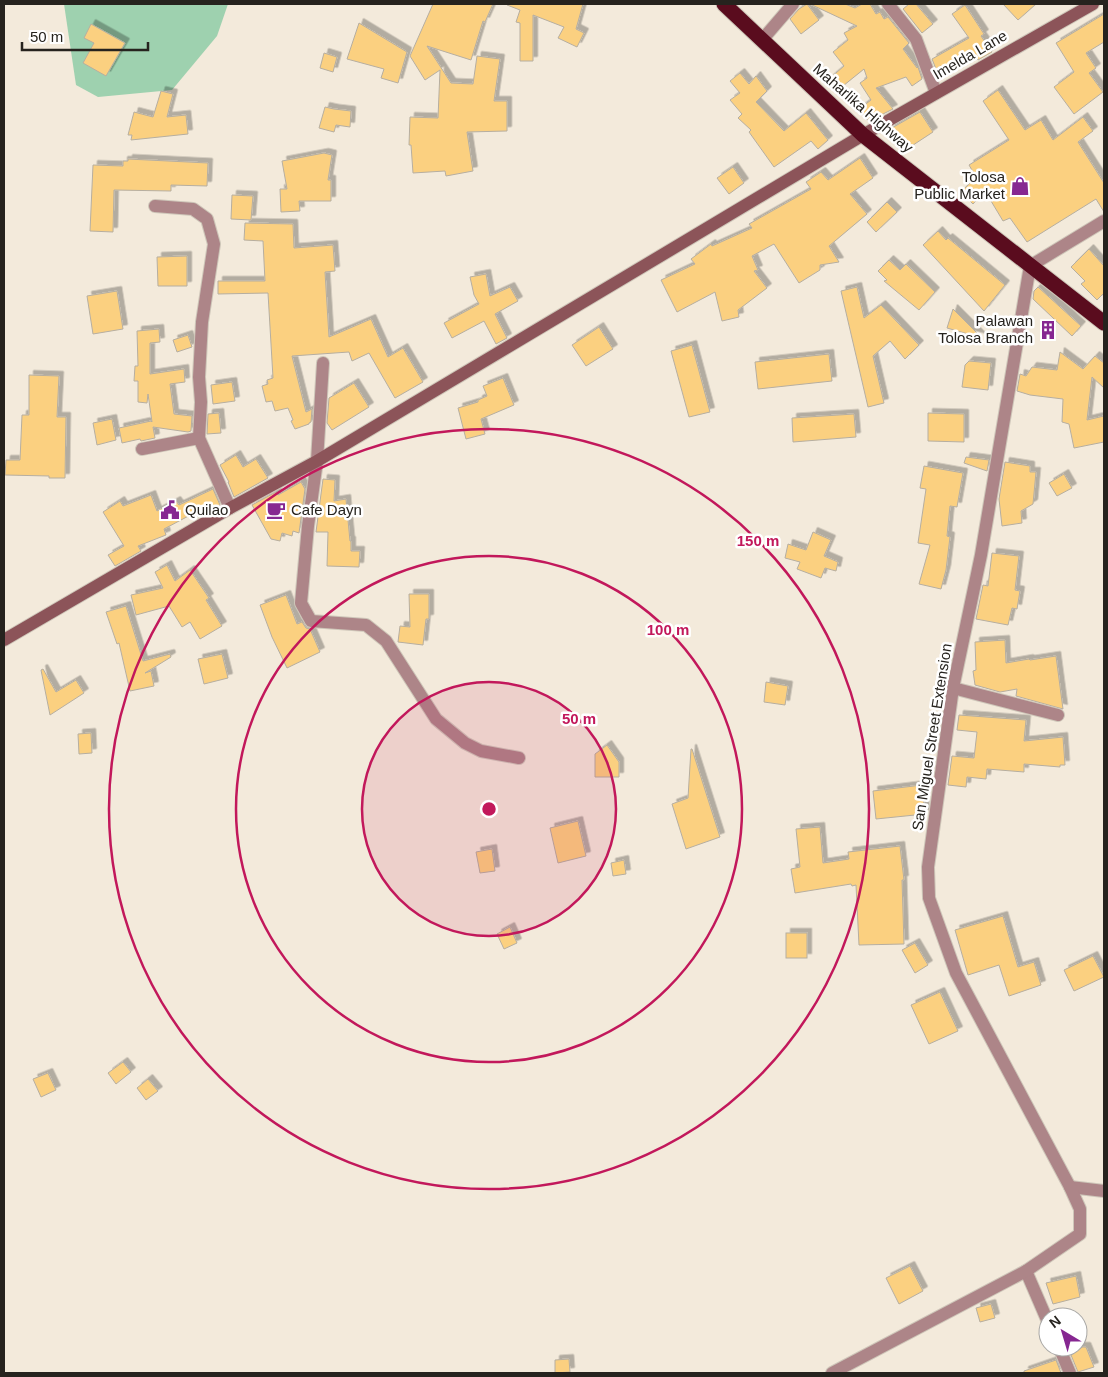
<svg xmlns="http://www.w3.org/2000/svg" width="1108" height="1377" font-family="Arial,sans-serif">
	<defs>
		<filter id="shadow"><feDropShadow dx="4.5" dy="-4.5" stdDeviation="0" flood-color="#0004"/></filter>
	</defs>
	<rect width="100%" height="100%" fill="#f3eadb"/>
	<polygon fill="#9ed1af" points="64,4 228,4 217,36 172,90 98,97 76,85"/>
	<g fill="#fbd080" stroke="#b6aea0" filter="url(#shadow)">
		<polygon points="433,4 493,4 485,22 483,21 471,60 427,46 451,83 473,84 477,56 500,59 494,101 507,101 507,131 467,132 473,171 446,176 445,171 413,173 411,145 409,145 410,117 438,118 440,70 425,80 410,56"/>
		<polygon points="507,4 583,4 576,29 584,33 577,47 558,38 564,27 533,15 533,61 520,61 520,23 516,22 520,10 507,5"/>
		<polygon points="807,4 819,20 801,34 790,19 799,9"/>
		<polygon points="810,4 845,4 855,8 862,4 870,4 876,14 880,12 884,19 888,17 909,43 903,49 917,68 918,67 922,79 912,86 906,77 876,88 893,109 881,115 878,112 867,120 859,109 871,100 860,83 867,78 864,69 838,90 829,79 844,66 833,52 848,40 844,33 857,26"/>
		<polygon points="909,4 916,4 933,24 922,33 903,9"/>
		<polygon points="1003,4 1036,4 1018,20"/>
		<polygon points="965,5 984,34 981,36 992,52 978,60 974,55 957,68 955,65 944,71 941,66 936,69 932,59 969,38 952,14"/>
		<polygon points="1104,14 1104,42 1086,53 1096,68 1089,73 1103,92 1074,114 1054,87 1074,72 1056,43"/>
		<polygon points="359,23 407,52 398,83 381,78 384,69 347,59"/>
		<polygon points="91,24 125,43 106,76 83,63 94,43 84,38"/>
		<polygon points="324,53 337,57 333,72 320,68"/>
		<polygon points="740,73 749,84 756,76 767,91 756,102 784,131 806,113 828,140 818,149 811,141 774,167 749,132 751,130 738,118 742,114 730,100 740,93 730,81"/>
		<polygon points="998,90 1025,130 1041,120 1053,140 1083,117 1093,131 1078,142 1104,183 1104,212 1096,199 1027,242 1010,218 1003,221 985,191 973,204 961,192 976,177 969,165 1009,140 983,101"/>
		<polygon points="161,91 173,94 167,117 186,115 188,134 131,140 132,135 128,135 134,112 153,117"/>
		<polygon points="325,107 334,109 351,111 350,127 336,125 334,132 319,128"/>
		<polygon points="920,112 933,132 904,151 890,129"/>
		<polygon points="324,153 332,155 328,180 331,180 331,201 299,201 300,211 281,212 280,189 287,189 282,161"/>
		<polygon points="860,158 873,178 850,194 867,214 829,246 839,262 820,265 820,270 799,283 774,244 752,256 758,270 754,271 767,288 738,310 739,317 722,321 715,292 677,312 661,280 695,264 691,259 711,244 712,246 752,228 749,224 811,189 806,182 821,172 828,180"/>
		<polygon points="128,159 208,163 207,186 171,185 171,191 114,190 113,232 90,231 93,165 123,166 123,161 128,161"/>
		<polygon points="733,167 744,183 729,194 717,178"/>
		<polygon points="232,195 253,196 251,220 231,219"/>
		<polygon points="887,202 897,212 876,232 867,222"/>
		<polygon points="245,223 293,224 294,248 333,245 335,271 325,272 329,337 371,319 388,357 403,348 423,382 395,398 369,353 352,361 349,352 292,356 306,412 312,409 311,422 309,423 309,424 295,429 291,421 293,420 288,408 275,411 272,401 266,402 262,386 268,384 267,380 273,378 268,293 218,294 218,281 265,281 263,241 244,240"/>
		<polygon points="938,231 946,240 948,238 1005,285 984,311 923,245"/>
		<polygon points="1089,249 1104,266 1104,293 1097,300 1081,284 1085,281 1071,267"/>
		<polygon points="187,256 187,286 158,286 157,257"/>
		<polygon points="889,260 900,270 906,264 935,292 919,310 884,281 887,280 878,271"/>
		<polygon points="486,274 490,296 510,287 518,301 495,314 507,338 496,344 484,321 452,338 444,323 479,304 474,295 470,277"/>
		<polygon points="857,287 864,318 881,305 919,345 905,359 890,341 873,356 884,403 868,407 841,291"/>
		<polygon points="1038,287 1081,326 1072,336 1033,299 1034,291"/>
		<polygon points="117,291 123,329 93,334 87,296"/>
		<polygon points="953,309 982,338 947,328"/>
		<polygon points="599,327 613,349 586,366 572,345"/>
		<polygon points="159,329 160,342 150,343 150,374 184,369 185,382 170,384 174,414 192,416 191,431 188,432 153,427 155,438 141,441 140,439 122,443 119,428 151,421 152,422 148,394 147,403 138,402 138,381 134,381 135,366 138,366 137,331"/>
		<polygon points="188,335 192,347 177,352 173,340"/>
		<polygon points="692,345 710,412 689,417 671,351"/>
		<polygon points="1060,352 1083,369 1095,356 1104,363 1104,388 1092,377 1087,420 1104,416 1104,442 1074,448 1069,424 1062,422 1063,399 1030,395 1017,391 1020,374 1026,376 1032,367 1057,370"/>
		<polygon points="829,354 832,381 758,389 755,362"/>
		<polygon points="969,361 991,363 988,390 962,387 965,365"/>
		<polygon points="29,375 59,376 57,417 66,417 65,478 49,478 49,476 5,475 6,460 20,460 22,415 29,415"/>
		<polygon points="503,378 514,405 481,419 485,434 466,439 458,408 478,402 478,400 487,396 483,386"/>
		<polygon points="232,382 235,401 213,404 211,385"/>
		<polygon points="354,383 369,407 332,430 327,423 329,398"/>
		<polygon points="219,413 221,433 207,434 208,414"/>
		<polygon points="928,413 964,414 964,442 928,441"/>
		<polygon points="854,414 856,437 793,442 792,418"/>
		<polygon points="112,419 116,440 97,445 93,423"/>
		<polygon points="236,455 243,467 256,459 268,478 234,497 228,482 229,482 220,465"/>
		<polygon points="966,457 989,460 987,471 964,463"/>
		<polygon points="1005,462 1030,466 1030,472 1036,472 1033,504 1021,511 1022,523 1002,526 999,499"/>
		<polygon points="924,466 963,473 957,507 950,506 947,536 950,537 946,570 941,589 919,584 930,545 918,543 926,489 920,488"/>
		<polygon points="1064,474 1072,488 1057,496 1049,483"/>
		<polygon points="323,479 335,480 334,501 346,499 350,541 351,541 351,551 360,551 359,567 327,566 328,532 316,532"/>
		<polygon points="301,482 305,489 299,533 293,531 292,536 282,533 280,541 271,539 252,505 276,492 278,495"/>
		<polygon points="213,489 220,505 198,517 196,512 164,529 166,535 138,546 141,551 115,566 108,555 124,546 103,512 120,501 123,506 151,495 157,511 176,501 179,505"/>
		<polygon points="813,532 831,540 824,556 838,562 836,571 825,568 821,578 797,569 800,562 785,558 788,544 806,550"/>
		<polygon points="992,553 1019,556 1015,590 1020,591 1017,609 1012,608 1008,625 976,619 983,585 988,586"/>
		<polygon points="167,565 175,581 190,570 209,598 206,600 222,626 200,639 190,622 182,627 169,606 136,615 131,595 163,588 155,572"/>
		<polygon points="409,594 429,594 429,619 426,619 423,645 398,642 400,626 410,627"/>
		<polygon points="286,595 297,624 302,622 306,628 310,629 320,652 287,668 272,637 260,605"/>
		<polygon points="126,606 143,661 170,654 171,657 145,673 151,671 154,686 130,691 119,643 117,644 106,612"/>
		<polygon points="1005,640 1006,663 1029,659 1030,660 1056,656 1063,709 1016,696 1017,689 1000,692 975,685 973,671 976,670 975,642"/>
		<polygon points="222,654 228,678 204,684 198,659"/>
		<polygon points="43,669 56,692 76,680 84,693 50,715 41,670"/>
		<polygon points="766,682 788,686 785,705 764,702"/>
		<polygon points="959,715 1026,720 1024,741 1063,737 1065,765 1060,765 1060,767 1024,764 1024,772 987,769 986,779 967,777 966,787 948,785 952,756 974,758 977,732 957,730"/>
		<polygon points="91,733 92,753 79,754 78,734"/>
		<polygon points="607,745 619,762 619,777 595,777 595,754"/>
		<polygon points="691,749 692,749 720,837 686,849 672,804 688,798"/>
		<polygon points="922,785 925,814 876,819 873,791"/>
		<polygon points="578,821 586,856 558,863 550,828"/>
		<polygon points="820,827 823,863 849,859 848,852 900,846 904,880 902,880 904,944 859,945 856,885 852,886 851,884 795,893 791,869 800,867 796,829"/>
		<polygon points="492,849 495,871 480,873 476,852"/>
		<polygon points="624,860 626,874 613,876 611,863"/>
		<polygon points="1003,916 1018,967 1034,962 1041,985 1009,996 999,965 968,975 955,930"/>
		<polygon points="510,927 517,943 504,949 497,934"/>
		<rect x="786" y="933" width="21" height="25"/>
		<polygon points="915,943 928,965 915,973 902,950"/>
		<polygon points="1093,956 1104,977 1074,991 1064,970"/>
		<polygon points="940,992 958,1031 929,1044 911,1005"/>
		<polygon points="123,1062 131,1072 116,1084 108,1073"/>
		<polygon points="48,1073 56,1090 41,1097 33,1079"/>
		<polygon points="148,1079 158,1091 146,1100 137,1088"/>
		<polygon points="910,1266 923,1291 899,1304 886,1278"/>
		<polygon points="1076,1276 1080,1297 1053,1304 1046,1283"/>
		<polygon points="991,1304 995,1318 980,1322 976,1308"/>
		<polygon points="1071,1347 1086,1347 1094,1367 1078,1372 1071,1355 1073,1354"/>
		<polygon points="569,1359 570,1372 555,1373 555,1360"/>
		<polygon points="1056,1360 1061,1373 1024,1373 1024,1371"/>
	</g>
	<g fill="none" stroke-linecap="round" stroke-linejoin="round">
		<g stroke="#cec6b9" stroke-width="14">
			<g id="street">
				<polyline points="888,4 916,39 936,93"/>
				<polyline points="762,40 793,4"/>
				<polyline points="155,206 193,209 207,219 214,244 202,322 199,377 201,402 199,438 230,508"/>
				<polyline points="323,363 317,461 308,526 301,603 311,621 366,625 386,641 436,719 465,743 481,751 519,758"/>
				<polyline points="142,449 199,438"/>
				<polyline points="953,688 1058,715"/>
				<polyline points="1070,1187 1104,1191"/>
				<polyline points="1026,1271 1048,1322"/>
				<polyline points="1059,1347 1070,1373"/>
				<polyline points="832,1373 1026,1271 1080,1234 1080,1209 1070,1187 956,973 929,898 928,867 953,688 981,555 1030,266 1104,221"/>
			</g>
		</g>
		<g stroke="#cec6b9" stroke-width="14">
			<polyline id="secondary" points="4,640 230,508 317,461 863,135 1093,4"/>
		</g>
		<g stroke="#cec6b9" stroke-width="17">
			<polyline id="highway" points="724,4 863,135 1104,323"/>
		</g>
		<use href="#street" stroke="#ad8588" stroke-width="12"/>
		<use href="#secondary" stroke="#8c5459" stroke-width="12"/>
		<use href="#highway" stroke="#5a0c1e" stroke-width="15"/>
	</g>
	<circle cx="489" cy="809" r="127" fill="#c2185b" fill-opacity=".12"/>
	<g fill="none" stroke="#c2185b" stroke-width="2.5">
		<circle cx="489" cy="809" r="127"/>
		<circle cx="489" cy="809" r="253"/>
		<circle cx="489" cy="809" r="380"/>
	</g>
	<defs>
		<g id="shop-bare" transform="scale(1.5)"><path d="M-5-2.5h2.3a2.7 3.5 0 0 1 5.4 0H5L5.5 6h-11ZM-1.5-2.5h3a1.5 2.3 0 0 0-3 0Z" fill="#862791" stroke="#fff" stroke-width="2.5" paint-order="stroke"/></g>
		<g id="building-bare" transform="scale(1.5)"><path d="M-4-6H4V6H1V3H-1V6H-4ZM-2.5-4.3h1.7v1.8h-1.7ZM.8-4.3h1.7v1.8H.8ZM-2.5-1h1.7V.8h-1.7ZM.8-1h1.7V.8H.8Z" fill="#862791" stroke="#fff" stroke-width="2.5" paint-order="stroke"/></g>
		<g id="civic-bare" transform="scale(1.5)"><path d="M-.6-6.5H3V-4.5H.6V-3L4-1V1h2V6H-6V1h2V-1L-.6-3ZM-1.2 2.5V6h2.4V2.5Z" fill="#862791" stroke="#fff" stroke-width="2.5" paint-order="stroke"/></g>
		<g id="cafe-bare" transform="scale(1.5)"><path d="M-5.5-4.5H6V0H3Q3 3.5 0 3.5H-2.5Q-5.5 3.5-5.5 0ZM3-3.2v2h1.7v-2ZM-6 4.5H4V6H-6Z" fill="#862791" stroke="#fff" stroke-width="2.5" paint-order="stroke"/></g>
	</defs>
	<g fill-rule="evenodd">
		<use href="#shop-bare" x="1020" y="186"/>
		<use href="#building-bare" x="1048" y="330"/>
		<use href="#civic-bare" x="170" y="510"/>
		<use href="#cafe-bare" x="276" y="510"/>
	</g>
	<g text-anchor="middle" stroke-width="5" stroke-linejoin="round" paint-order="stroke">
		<g font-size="15" fill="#26231e" stroke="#fff">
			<text transform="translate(970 55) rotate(-30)" y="5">Imelda Lane</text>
			<text transform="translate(863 108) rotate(41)" y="5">Maharlika Highway</text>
			<text transform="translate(932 737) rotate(-81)" y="5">San Miguel Street Extension</text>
		</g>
		<g font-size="15" fill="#26231e" stroke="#fff" text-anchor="end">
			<text x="1005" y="182">Tolosa<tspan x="1005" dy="17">Public Market</tspan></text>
			<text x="1033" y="326">Palawan<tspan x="1033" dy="17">Tolosa Branch</tspan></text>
			<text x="185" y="515" text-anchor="start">Quilao</text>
			<text x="291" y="515" text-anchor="start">Cafe Dayn</text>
		</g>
	</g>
	<circle cx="489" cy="809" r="8" fill="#c2185b" stroke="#fff" stroke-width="2.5"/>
	<g font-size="15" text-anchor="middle" font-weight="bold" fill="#c2185b" stroke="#fff" stroke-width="5" stroke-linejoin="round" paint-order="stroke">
		<text x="758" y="546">150 m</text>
		<text x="668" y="635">100 m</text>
		<text x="579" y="724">50 m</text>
	</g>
	<rect width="1108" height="1377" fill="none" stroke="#26231e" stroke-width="10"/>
	<g transform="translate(1063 1332) rotate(322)"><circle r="24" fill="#ffffff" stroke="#a8a7a5"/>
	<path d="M0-4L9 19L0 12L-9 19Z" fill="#862791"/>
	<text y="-8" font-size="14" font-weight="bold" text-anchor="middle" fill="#26231e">N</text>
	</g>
	<path d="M22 42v8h126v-8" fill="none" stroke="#26231e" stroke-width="2.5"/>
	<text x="30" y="42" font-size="15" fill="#26231e" stroke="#ffffff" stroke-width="4" paint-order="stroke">50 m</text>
</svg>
